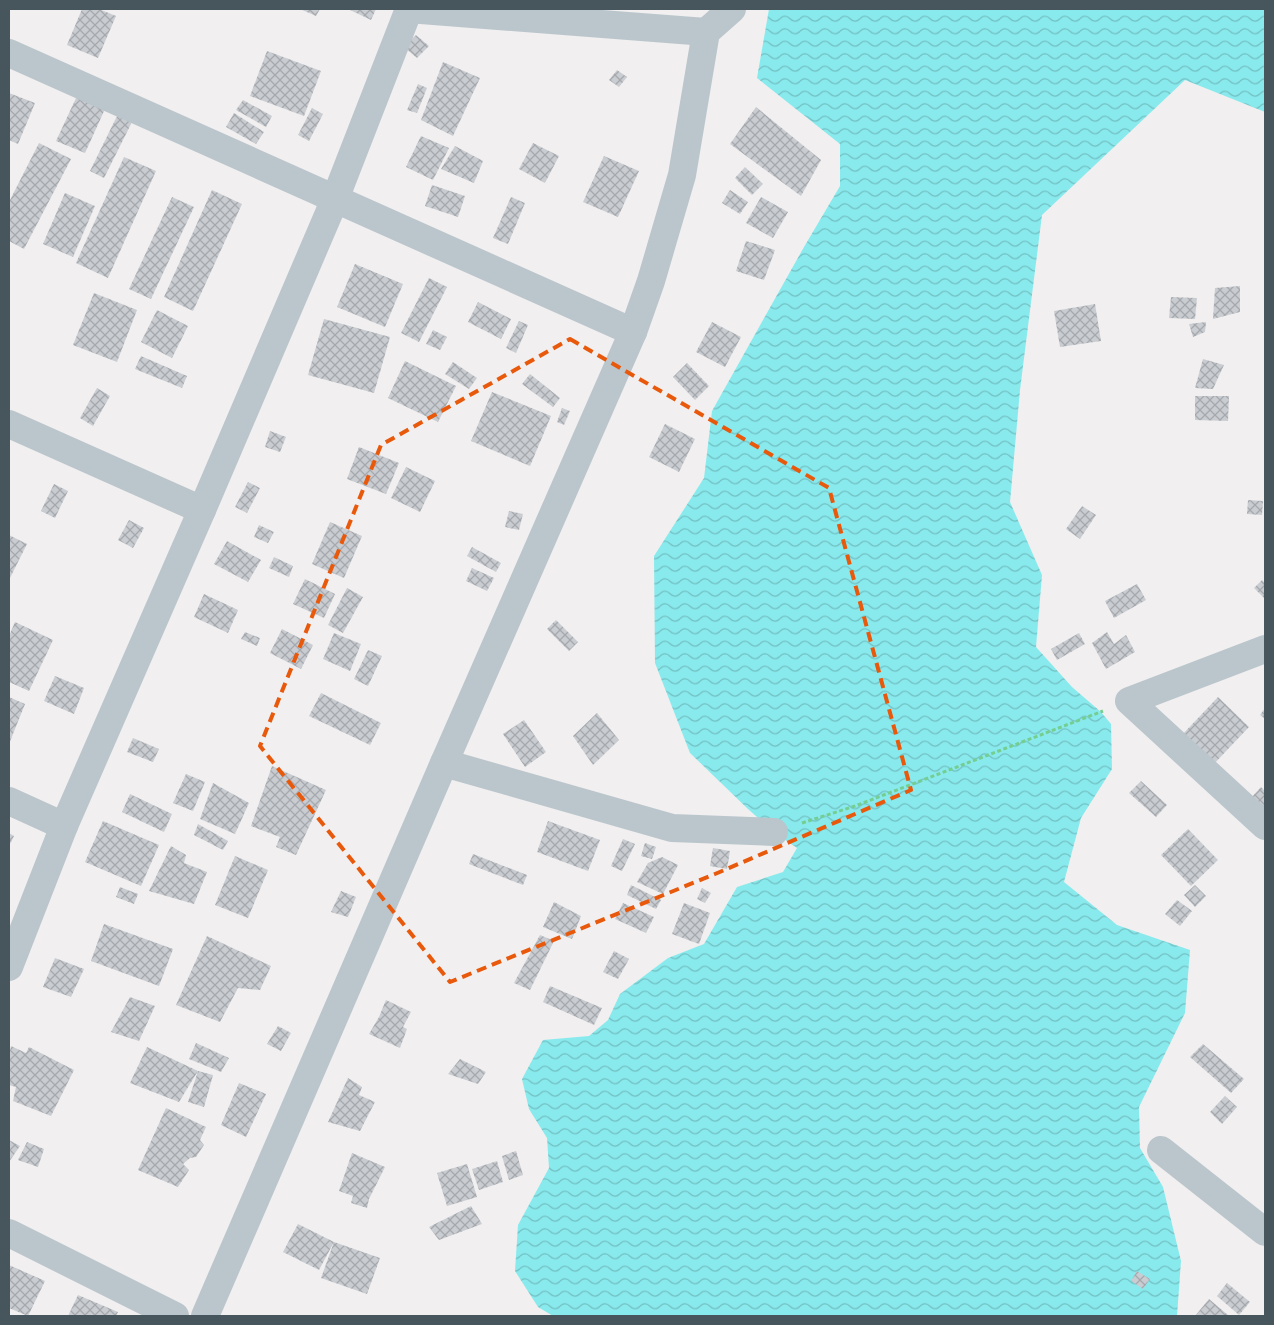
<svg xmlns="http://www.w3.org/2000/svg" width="1274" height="1325" font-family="Barlow,sans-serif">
	<defs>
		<pattern id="water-waves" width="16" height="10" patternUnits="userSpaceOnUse" patternTransform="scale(1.25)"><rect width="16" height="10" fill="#89eaed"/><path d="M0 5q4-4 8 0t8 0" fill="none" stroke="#72c0c3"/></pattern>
		<pattern id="building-cross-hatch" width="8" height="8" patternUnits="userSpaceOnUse" patternTransform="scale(1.25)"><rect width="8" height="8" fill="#c9cdd2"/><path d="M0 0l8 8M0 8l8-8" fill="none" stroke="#a5a9ae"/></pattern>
	</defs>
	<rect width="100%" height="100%" fill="#f1efef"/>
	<polygon fill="url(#water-waves)" points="769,9 1265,9 1265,112 1185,80 1042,215 1020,390 1010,502 1042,575 1036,647 1072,687 1101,712 1111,724 1112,769 1081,818 1064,882 1117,925 1190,950 1185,1013 1139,1107 1140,1148 1163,1187 1181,1261 1177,1316 553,1316 538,1307 515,1271 518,1225 549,1168 547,1138 529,1109 522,1079 543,1040 589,1036 608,1020 620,994 668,958 704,944 737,887 783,872 797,848 774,832 748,809 690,753 655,663 654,556 704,478 712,411 804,247 840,186 840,144 757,78"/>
	<g fill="url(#building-cross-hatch)">
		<polygon points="82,9 99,9 116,16 98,58 67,45"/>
		<polygon points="300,9 320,9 316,16"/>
		<polygon points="348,9 376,9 371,20"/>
		<polygon points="416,35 429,46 417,58 404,47"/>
		<polygon points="267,51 321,71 304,116 250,96"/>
		<polygon points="443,62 480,78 453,136 421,120"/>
		<polygon points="617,70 627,77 619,87 609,80"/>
		<polygon points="418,84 427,88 417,113 407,110"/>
		<polygon points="9,93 35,103 18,144 9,140"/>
		<polygon points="77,96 105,109 85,153 56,141"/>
		<polygon points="243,100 272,116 266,127 236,110"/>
		<polygon points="756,107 821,160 801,196 730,144"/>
		<polygon points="312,108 323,114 309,141 298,135"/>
		<polygon points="120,110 134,118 104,178 90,171"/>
		<polygon points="234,113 264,132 256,144 226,127"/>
		<polygon points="421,136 449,148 433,180 406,167"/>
		<polygon points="39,143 71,159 24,249 9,241 9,202"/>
		<polygon points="533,143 559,156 545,183 519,169"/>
		<polygon points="455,146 483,161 474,183 441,169"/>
		<polygon points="604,156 639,171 618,217 583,202"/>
		<polygon points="124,157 156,171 108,278 76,263"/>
		<polygon points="745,167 763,184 752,195 735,178"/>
		<polygon points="432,185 465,196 458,217 425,206"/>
		<polygon points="212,190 242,204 193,311 164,297"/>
		<polygon points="730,190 748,202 740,214 722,203"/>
		<polygon points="65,193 95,206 73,257 43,244"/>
		<polygon points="172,197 194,207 151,299 129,289"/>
		<polygon points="511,197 525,203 508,244 493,238"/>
		<polygon points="761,197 788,212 773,238 746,223"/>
		<polygon points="746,241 775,250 764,280 736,271"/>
		<polygon points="355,264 403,284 385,327 337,307"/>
		<polygon points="429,278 447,287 419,342 401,333"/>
		<polygon points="1240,286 1240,312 1213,319 1215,288"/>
		<polygon points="94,293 137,310 117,362 73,345"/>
		<polygon points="1171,297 1197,298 1195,319 1169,318"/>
		<polygon points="478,302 511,319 501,339 468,322"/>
		<polygon points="1095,304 1101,341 1060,347 1054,311"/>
		<polygon points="157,310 188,326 172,358 141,342"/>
		<polygon points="324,319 390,337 374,393 308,375"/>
		<polygon points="519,321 528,325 516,353 506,348"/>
		<polygon points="712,322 741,337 725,367 696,352"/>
		<polygon points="1206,322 1205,332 1193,337 1189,324"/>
		<polygon points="433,330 447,337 440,350 426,344"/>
		<polygon points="141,356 187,376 182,388 135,369"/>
		<polygon points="1203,359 1224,365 1213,389 1195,388"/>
		<polygon points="405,361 456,386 438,422 388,398"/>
		<polygon points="453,362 477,378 469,389 445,374"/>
		<polygon points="687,363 709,386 695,400 673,377"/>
		<polygon points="530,374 560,398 553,407 522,384"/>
		<polygon points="97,388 110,396 93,426 80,418"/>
		<polygon points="492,392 551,416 530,466 471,441"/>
		<polygon points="1195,396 1229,396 1228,421 1195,420"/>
		<polygon points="562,408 570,411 564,425 557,422"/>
		<polygon points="665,424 695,439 679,472 649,457"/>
		<polygon points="270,431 286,437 280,452 265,447"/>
		<polygon points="359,447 399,463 386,494 347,479"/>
		<polygon points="406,467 435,481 420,512 391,498"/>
		<polygon points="248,482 260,488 247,513 235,507"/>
		<polygon points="54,484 68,491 55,518 41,511"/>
		<polygon points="1248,500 1263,501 1262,515 1247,514"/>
		<polygon points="1082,506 1096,515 1080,539 1066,529"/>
		<polygon points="509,511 523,514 519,530 505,527"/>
		<polygon points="129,520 144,528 133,548 118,540"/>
		<polygon points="330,522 362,536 344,578 312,564"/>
		<polygon points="259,525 274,532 268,543 254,537"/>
		<polygon points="9,535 27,544 9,580"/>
		<polygon points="227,541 261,560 248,582 214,564"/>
		<polygon points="472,547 501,563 496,572 467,556"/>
		<polygon points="274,557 293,566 289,577 269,568"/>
		<polygon points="472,568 494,578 487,591 466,581"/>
		<polygon points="305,579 335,594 324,618 293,604"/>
		<polygon points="1262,580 1265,583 1265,599 1254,588"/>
		<polygon points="1137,584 1146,600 1114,618 1105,601"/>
		<polygon points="347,588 363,597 343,633 328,625"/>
		<polygon points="204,594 238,610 228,633 194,617"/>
		<polygon points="556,620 578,642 569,651 547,629"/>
		<polygon points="15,622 53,640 29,691 9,682 9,636"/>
		<polygon points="282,629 313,645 301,669 270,653"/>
		<polygon points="245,632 260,638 257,646 241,639"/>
		<polygon points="1107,632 1114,644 1126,635 1135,652 1106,669 1092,643"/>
		<polygon points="334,633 361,644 350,671 323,659"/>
		<polygon points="1079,633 1085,644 1057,660 1051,649"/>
		<polygon points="368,650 382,656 368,686 354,679"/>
		<polygon points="55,676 84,688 74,714 44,701"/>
		<polygon points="321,693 381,723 370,745 309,716"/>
		<polygon points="9,697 25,704 9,744"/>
		<polygon points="1218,697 1249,727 1212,766 1181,736"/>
		<polygon points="1265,708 1265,719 1260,715"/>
		<polygon points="597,713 619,740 593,765 573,736"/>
		<polygon points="524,720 546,752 525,767 503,734"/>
		<polygon points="133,738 159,749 153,762 127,752"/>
		<polygon points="272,766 326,790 296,855 276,847 280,837 251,826"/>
		<polygon points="186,774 205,782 193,811 173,803"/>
		<polygon points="1141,781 1167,805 1156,817 1129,793"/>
		<polygon points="213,783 249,803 235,834 200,819"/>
		<polygon points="1261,787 1265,791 1265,813 1250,799"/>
		<polygon points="130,794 172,814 164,832 122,812"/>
		<polygon points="103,821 159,845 141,886 85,862"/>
		<polygon points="548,821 600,840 588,871 537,852"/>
		<polygon points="198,824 228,841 223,850 194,835"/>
		<polygon points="1188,829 1218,860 1191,886 1161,855"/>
		<polygon points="9,833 14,836 10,844 9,844"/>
		<polygon points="623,839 635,844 622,871 611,866"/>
		<polygon points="645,843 656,847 652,859 641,856"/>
		<polygon points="171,846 186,855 184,863 207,872 194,904 149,891"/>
		<polygon points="713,848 730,851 727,869 710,866"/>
		<polygon points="473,854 527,875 523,885 469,864"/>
		<polygon points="235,856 268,870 248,918 215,905"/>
		<polygon points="662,857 678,865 663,894 637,882 648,863"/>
		<polygon points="631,885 661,900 656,909 627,895"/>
		<polygon points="1195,885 1206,896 1195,907 1184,895"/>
		<polygon points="120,887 138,894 134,904 116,897"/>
		<polygon points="702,888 711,893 705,903 697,899"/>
		<polygon points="341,891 356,897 348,917 331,912"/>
		<polygon points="1177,900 1192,911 1180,926 1165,914"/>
		<polygon points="554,902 581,916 572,939 543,927"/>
		<polygon points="623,903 654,917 646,933 615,919"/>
		<polygon points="684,903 710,913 699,944 672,934"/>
		<polygon points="104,924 173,949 159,986 91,961"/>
		<polygon points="540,935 554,941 530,990 514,983"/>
		<polygon points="207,936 271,966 260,990 238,988 220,1022 176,1005"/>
		<polygon points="614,951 629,959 618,979 603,972"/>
		<polygon points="55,958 84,969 71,997 43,987"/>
		<polygon points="550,986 602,1008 594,1025 543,1002"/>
		<polygon points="130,997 155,1006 139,1041 111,1032"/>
		<polygon points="386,1000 411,1012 403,1027 407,1029 400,1048 369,1034 379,1017"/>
		<polygon points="278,1026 291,1033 281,1051 267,1044"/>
		<polygon points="196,1043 229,1058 221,1072 189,1059"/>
		<polygon points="1203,1044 1244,1079 1231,1093 1190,1057"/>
		<polygon points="11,1046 26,1053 29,1047 74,1070 51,1116 13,1101 16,1087 9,1085 9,1055"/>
		<polygon points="147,1047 198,1071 179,1102 130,1083"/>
		<polygon points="460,1059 486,1072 478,1084 448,1074"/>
		<polygon points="198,1071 213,1075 204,1107 188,1102"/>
		<polygon points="348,1078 362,1087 359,1095 375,1102 360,1131 328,1122"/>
		<polygon points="239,1083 266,1094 246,1137 221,1125"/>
		<polygon points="1225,1096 1237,1107 1222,1124 1210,1112"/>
		<polygon points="166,1108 206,1127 200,1140 204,1145 196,1157 190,1158 183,1164 189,1170 178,1187 138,1170"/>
		<polygon points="9,1140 20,1146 9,1162"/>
		<polygon points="27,1142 44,1149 38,1167 18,1160"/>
		<polygon points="516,1151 523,1175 509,1180 502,1156"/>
		<polygon points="352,1153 385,1167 369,1199 367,1208 351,1203 353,1196 339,1191"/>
		<polygon points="497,1161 503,1182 479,1190 472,1169"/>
		<polygon points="467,1164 477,1197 447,1206 437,1173"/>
		<polygon points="471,1206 482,1224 439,1240 429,1227"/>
		<polygon points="298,1224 334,1242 380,1258 367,1294 321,1278 334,1242 319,1270 283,1252"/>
		<polygon points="9,1265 45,1281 28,1316 9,1308"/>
		<polygon points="1137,1271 1150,1279 1143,1289 1131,1281"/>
		<polygon points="1227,1283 1250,1302 1239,1315 1217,1296"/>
		<polygon points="78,1295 118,1312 116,1316 68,1316"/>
		<polygon points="1209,1299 1228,1315 1228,1316 1195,1316"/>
	</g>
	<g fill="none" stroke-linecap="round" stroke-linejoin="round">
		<polyline stroke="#74ce92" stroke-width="3" stroke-dasharray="4 2.5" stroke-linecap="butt" points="802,823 855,806 1103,711"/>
		<g stroke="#bac6cc" stroke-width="28">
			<polyline points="408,9 706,32"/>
			<polyline points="9,53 633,332"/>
			<polyline points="9,424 202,510"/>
			<polyline points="1265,649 1129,701 1265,826"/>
			<polyline points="444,763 672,828 774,832"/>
			<polyline points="9,801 64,826"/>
			<polyline points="9,967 64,826 202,510 335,199 409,9"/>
			<polyline points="1161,1150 1265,1232"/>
			<polyline points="9,1233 175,1316"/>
			<polyline points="205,1316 444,763 633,332 651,281 682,175 706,32 732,9"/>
		</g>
	</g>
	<path fill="none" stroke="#e8590c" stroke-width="4" stroke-dasharray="10 6" stroke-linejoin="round" d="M570 339 829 488 911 790 715 874 450 982 260 746 381 445Z"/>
	<rect width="1274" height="1325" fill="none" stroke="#47565d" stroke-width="20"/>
</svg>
